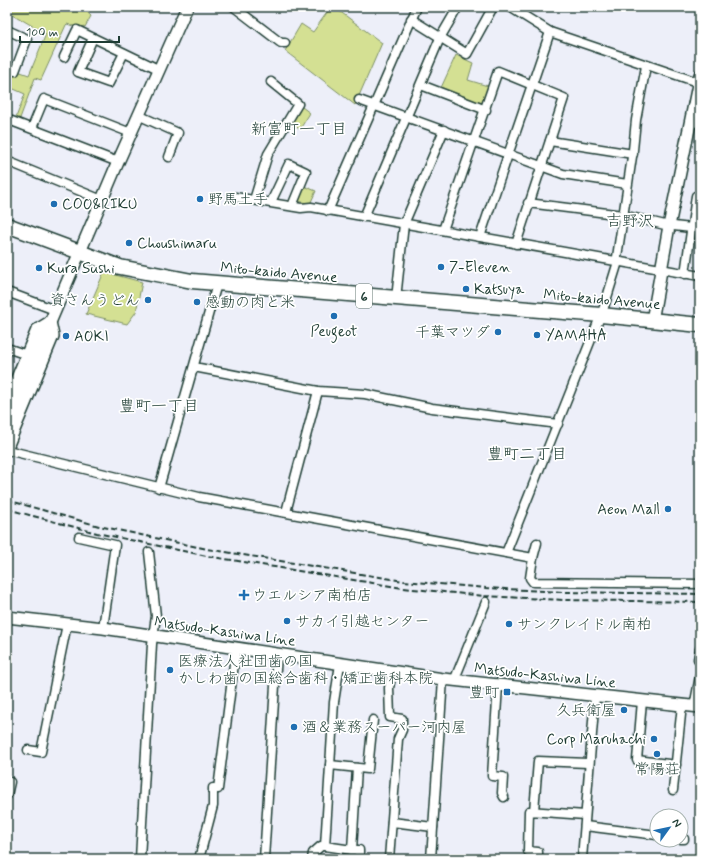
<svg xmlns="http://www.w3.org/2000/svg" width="707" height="866" font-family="Mynerve,'Klee One',sans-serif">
	<rect width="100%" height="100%" fill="#edeff9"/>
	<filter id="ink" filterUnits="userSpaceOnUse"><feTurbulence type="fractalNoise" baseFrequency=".025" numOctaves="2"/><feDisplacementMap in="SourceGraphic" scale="8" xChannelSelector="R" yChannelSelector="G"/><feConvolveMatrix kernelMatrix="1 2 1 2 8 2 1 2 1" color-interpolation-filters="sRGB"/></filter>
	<g filter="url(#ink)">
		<g fill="#d4e093" stroke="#7a8e64">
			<polygon points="7,7 91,7 88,13 91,16 85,27 83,26 82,29 67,24 66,25 41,80 35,78 19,121 15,120 25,94 7,86 12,69 29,75 46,34 7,11"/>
			<polygon points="331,7 334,7 382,43 355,105 285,51 301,24 313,32"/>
			<polygon points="456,55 473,63 468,80 491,87 482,106 440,90"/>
			<polygon points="298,104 310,113 300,129 287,122"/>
			<polygon points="304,186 316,191 310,204 298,201"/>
			<polygon points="104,272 142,282 136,312 127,324 86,314"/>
		</g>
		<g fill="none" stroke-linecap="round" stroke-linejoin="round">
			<g stroke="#1f3d34" stroke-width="11">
				<g id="street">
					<polyline points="234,7 281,43 285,43"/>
					<polyline points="510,7 550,32 700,83"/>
					<polyline points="411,19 467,54 493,7"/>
					<polyline points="7,30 27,39 15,71"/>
					<polyline points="93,38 78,72 109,83 124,53"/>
					<polyline points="64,57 77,30 158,69"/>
					<polyline points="421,85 486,110"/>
					<polyline points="359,100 563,174 627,184"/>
					<polyline points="138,115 178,133 169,157"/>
					<polyline points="691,121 700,124"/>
					<polyline points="7,125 9,120 118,162"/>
					<polyline points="32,128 44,99 131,133"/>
					<polyline points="550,141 633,154"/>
					<polyline points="7,161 102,200"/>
					<polyline points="235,197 301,208 311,207 700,276"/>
					<polyline points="254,200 268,154 298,104 271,82"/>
					<polyline points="271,202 289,164 306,172 292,206"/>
					<polyline points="528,203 623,215 665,225 691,228"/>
					<polyline points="328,211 417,7"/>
					<polyline points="364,217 440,38 458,7"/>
					<polyline points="443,230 498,71 564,98 516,244"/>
					<polyline points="480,237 550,32"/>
					<polyline points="685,274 696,196"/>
					<polyline points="7,292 55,310"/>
					<polyline points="396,299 404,224 444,130"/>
					<polyline points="7,348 27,355"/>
					<polyline points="194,367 318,391 365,394 432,408 558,424"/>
					<polyline points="7,450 199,497 533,558 530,578 533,582 700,584"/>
					<polyline points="159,488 217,284"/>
					<polyline points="286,512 318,391"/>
					<polyline points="79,537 115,545 103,628"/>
					<polyline points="506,553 604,307 617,265 617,257 633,150 636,120 646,66"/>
					<polyline points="533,558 537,543"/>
					<polyline points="700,649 698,659 700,662"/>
					<polyline points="454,681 486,602"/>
					<polyline points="498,686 492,776 503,777 502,793 504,797"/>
					<polyline points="642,701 637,760 676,765"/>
					<polyline points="694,707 700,676"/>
					<polyline points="28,750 41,752 67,624"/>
					<polyline points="330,765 368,769 373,720"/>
					<polyline points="357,768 352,850 359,850 359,859"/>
					<polyline points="7,781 10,782 7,795"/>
					<polyline points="673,790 682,705"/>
					<polyline points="534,811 538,761 588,763"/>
					<polyline points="392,822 433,827"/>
					<polyline points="585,826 657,835"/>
					<polyline points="681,839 684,839"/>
					<polyline points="325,846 352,850"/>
					<polyline points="140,859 152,644 156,616 149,552"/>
					<polyline points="199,859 213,806 213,788 218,789 236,648"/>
					<polyline points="264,859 277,654"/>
					<polyline points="312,859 313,853 321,846 325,846 334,702 340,664"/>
					<polyline points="389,859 398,739 402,730 402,719 390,717 389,688 392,672"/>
					<polyline points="431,859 443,679"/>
					<polyline points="538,859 538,852 528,851 529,811 585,815"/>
					<polyline points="582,859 595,696"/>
				</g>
			</g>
			<g stroke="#1f3d34" stroke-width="14">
				<g id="secondary">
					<polyline points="652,321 669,226 700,75"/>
					<polyline points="7,402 37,330 50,322 53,336 7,447"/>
					<polyline points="7,424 118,162 187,7"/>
					<polyline points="7,617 103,628 443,679 700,707"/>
				</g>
			</g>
			<g stroke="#1f3d34" stroke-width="17">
				<polyline id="highway" points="7,225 120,267 192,281 601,315 700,325"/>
			</g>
			<use href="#street" stroke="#fff" stroke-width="8"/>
			<use href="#secondary" stroke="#fff" stroke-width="11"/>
			<use href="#highway" stroke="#fff" stroke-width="14"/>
			<g stroke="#1f3d34" stroke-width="2" stroke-dasharray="6 3" stroke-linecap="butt">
				<polyline points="7,500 99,526 207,549 404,581 486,588 564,592 700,594"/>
				<polyline points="7,509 97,533 207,556 403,588 485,596 564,600 700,602"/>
			</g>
		</g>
	</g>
	<g fill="#1f6fb2" stroke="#fff" stroke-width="1.5">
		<circle cx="200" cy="199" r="4"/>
		<circle cx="54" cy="204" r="4"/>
		<circle cx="129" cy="243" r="4"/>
		<circle cx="441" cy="267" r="4"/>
		<circle cx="39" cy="268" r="4"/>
		<circle cx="466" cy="289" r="4"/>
		<circle cx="148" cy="300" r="4"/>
		<circle cx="197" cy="302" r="4"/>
		<circle cx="334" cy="316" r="4"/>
		<circle cx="498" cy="332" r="4"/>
		<circle cx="537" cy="335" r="4"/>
		<circle cx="66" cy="336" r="4"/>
		<circle cx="668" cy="509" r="4"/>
		<path d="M242 589h4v4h4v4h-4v4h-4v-4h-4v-4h4z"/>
		<circle cx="287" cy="621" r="4"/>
		<circle cx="509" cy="624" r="4"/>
		<circle cx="170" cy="670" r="4"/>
		<rect x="503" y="688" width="8" height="8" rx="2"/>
		<circle cx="624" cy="710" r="4"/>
		<circle cx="294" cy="727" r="4"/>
		<circle cx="654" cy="739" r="4"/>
		<circle cx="657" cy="754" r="4"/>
	</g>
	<g text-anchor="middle" stroke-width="3.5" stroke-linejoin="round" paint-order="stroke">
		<rect fill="#fff" stroke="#627771" stroke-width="1" x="356" y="284" width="16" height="24" rx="3"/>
		<g font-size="14" font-weight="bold" fill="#1f3d34">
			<text x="364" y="301">6</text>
		</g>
		<g font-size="15" fill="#1f3d34" stroke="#fff" text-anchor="start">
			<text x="208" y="204">野馬土手</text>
			<text x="62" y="209">COO&amp;RIKU</text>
			<text x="137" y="248">Choushimaru</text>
			<text x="449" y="272">7-Eleven</text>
			<text x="47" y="273">Kura Sushi</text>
			<text x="474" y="294">Katsuya</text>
			<text x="140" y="305" text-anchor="end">資さんうどん</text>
			<text x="205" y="307">感動の肉と米</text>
			<text x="334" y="336" text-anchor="middle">Peugeot</text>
			<text x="490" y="337" text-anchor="end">千葉マツダ</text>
			<text x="545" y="340">YAMAHA</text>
			<text x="74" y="341">AOKI</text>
			<text x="660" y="514" text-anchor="end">Aeon Mall</text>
			<text x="252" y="600">ウエルシア南柏店</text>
			<text x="295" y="626">サカイ引越センター</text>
			<text x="517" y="629">サンクレイドル南柏</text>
			<text x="178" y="666">医療法人社団歯の国<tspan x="178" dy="17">かしわ歯の国総合歯科・矯正歯科本院</tspan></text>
			<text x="499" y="697" text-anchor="end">豊町</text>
			<text x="616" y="715" text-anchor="end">久兵衛屋</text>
			<text x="302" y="732">酒＆業務スーパー河内屋</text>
			<text x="646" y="744" text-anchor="end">Corp Maruhachi</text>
			<text x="657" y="774" text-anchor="middle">常陽荘</text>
		</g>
		<g font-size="15" fill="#1f3d34" stroke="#fff">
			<text transform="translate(279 272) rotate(5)" y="5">Mito-kaido Avenue</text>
			<text transform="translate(602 299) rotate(5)" y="5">Mito-kaido Avenue</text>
			<text transform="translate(225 631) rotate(8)" y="5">Matsudo-Kashiwa Line</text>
			<text transform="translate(545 675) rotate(6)" y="5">Matsudo-Kashiwa Line</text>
		</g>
		<g font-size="16" fill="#1f3d34" stroke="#fff">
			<text x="299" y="134">新富町一丁目</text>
			<text x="630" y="226">吉野沢</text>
			<text x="159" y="411">豊町一丁目</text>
			<text x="527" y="459">豊町二丁目</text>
		</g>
	</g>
	<rect width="707" height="866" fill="none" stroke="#fff" stroke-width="24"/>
	<rect x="12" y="12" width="683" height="842" fill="none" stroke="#1f3d34" stroke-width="1.5" filter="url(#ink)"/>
	<g transform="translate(669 828) rotate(57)"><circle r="19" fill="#ffffff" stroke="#a5b1ae"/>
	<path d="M0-3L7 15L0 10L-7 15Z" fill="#1f6fb2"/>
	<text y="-6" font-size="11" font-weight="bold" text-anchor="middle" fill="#1f3d34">N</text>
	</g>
	<path d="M20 36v6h99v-6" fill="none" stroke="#1f3d34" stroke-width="2"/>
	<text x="26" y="36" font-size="12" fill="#1f3d34" stroke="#ffffff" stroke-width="3" paint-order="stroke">100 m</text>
</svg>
